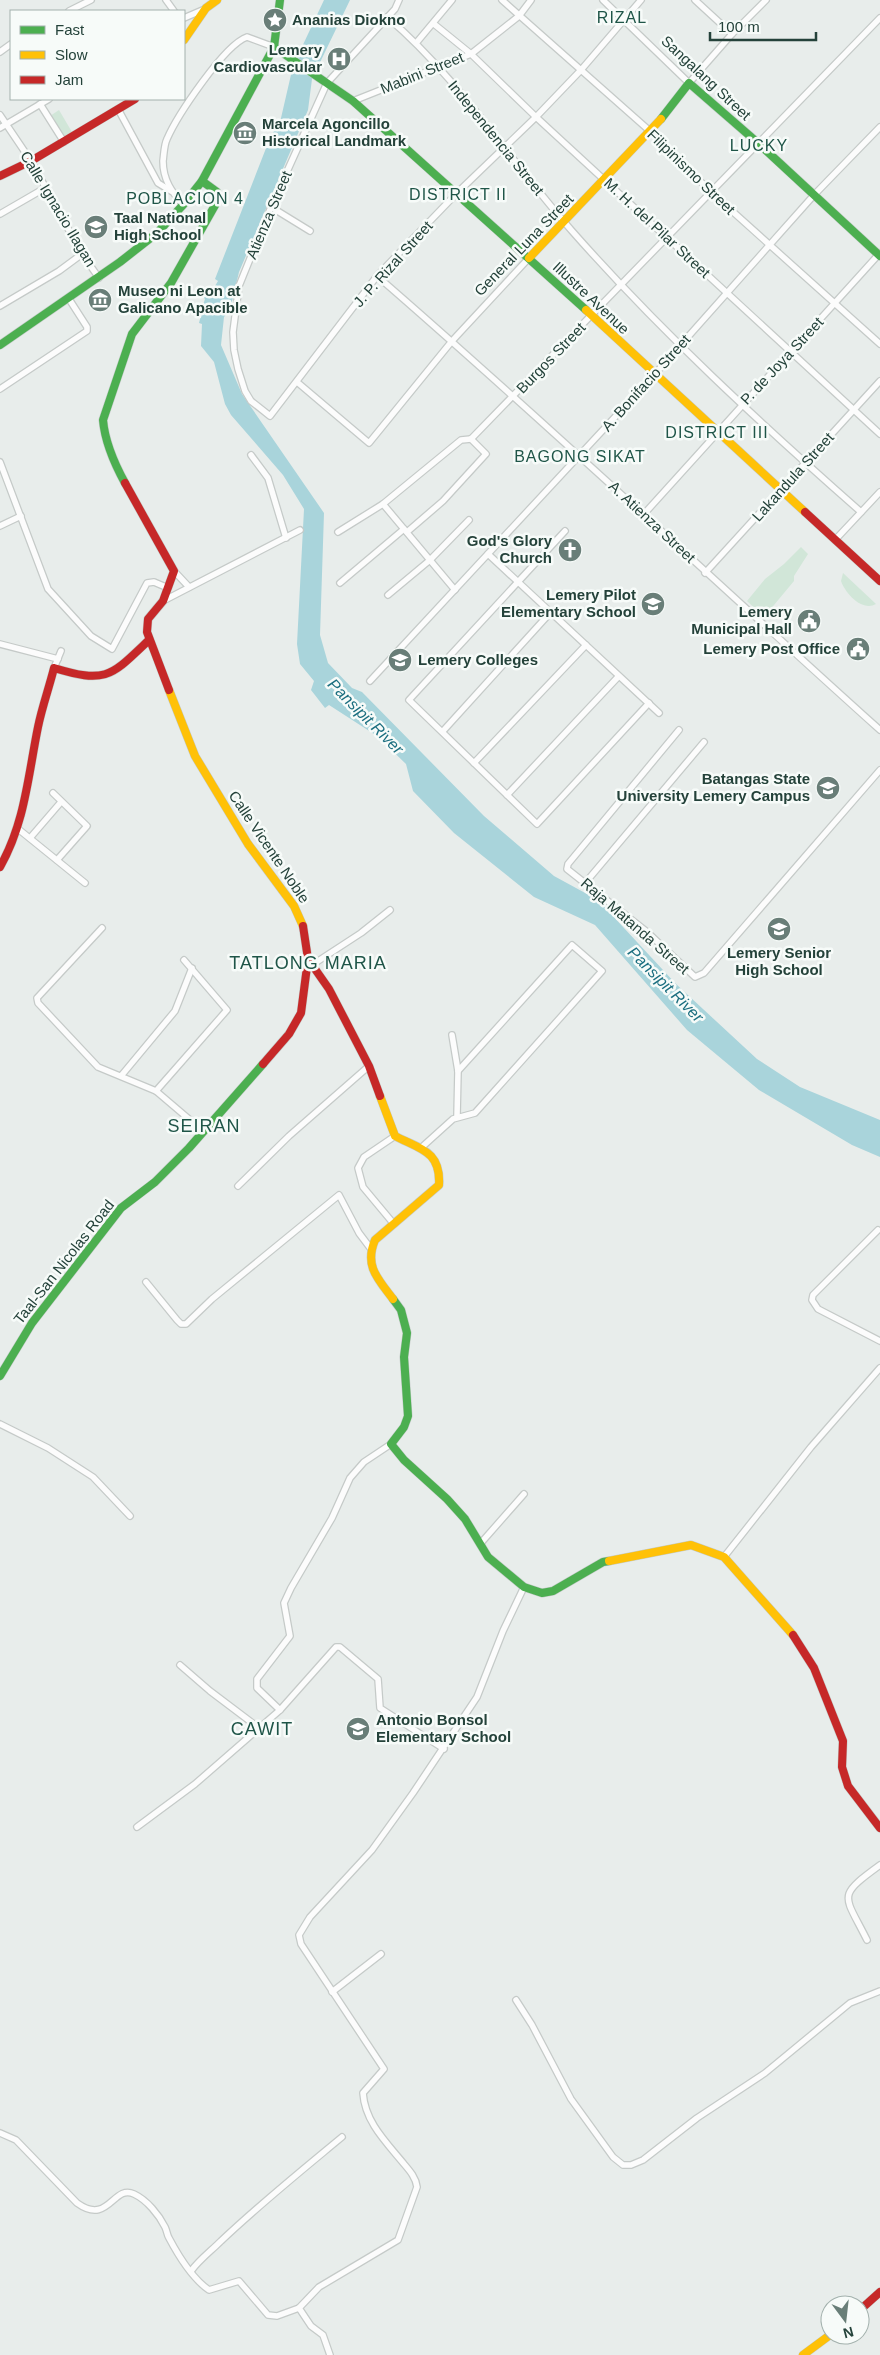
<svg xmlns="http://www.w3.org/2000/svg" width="880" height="2355" font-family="Helvetica,sans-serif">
	<rect width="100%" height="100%" fill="#e8edeb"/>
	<g fill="#d1e6d8">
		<polygon points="59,110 72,132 63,137 50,116"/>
		<polygon points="801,547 808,554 794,576 794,581 764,617 747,601 765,579 784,564"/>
		<path d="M843 573 876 604C862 612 845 593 841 581Z"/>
	</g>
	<polygon fill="#a9d4db" points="324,0 350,0 312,79 308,110 239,272 230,310 224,317 221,345 242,394 324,513 320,635 328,663 352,688 362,692 484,816 554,876 598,900 676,984 757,1059 800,1087 880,1120 880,1157 852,1145 759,1090 687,1030 595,925 534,897 454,833 413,791 406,764 377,736 329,705 325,708 311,690 314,681 300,664 297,644 304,509 283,475 231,415 225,404 214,362 201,346 202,324 199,323 202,311 204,311 206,307 203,305 205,299 204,298 205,295 209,296 218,281 215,279 270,138 281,118 293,66"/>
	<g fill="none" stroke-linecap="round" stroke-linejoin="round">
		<g stroke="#c5cac8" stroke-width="8">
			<g id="street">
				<polyline points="166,0 174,11"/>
				<polyline points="399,0 395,9 327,83 271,207 239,286 233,332 234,350 238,369 245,391 251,401 270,416 377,276 457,193 536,117 581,70 641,0"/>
				<polyline points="502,0 651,132 712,193 880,344"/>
				<polyline points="603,0 689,83 732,34 766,0"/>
				<polyline points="695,0 732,34"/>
				<polyline points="69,11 91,0"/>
				<path d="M387 17C459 78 509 160 572 231 661 332 760 423 861 512"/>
				<polyline points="184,18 205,9"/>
				<polyline points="434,24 471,54 536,117 880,434"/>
				<polyline points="417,42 452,0"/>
				<polyline points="0,52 11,44"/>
				<polyline points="353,101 471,54 519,16 531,0"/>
				<polyline points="40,104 64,142"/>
				<polyline points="118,109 158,183 171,191"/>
				<polyline points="0,115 31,161 82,254 99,278"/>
				<polyline points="0,128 49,99"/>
				<path d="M183 205C172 192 163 180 163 161 164 154 164 145 167 139 177 116 224 45 247 37L274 47"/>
				<polyline points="271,207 310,231"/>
				<polyline points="0,214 45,188"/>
				<path d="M377 276C548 424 712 579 880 730"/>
				<polyline points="0,306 59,271 82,254"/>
				<polyline points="297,382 369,443 452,341 529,258"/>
				<polyline points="0,389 87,331 87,327 69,299"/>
				<polyline points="471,439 880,18"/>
				<polyline points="251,455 268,478 286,538"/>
				<polyline points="0,462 48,589 91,636 112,649 147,583 154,582 168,588"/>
				<polyline points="383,504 455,590"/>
				<polyline points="644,514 880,253"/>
				<polyline points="0,526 21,516"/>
				<polyline points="565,531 409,700 537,824 649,703"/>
				<polyline points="338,532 383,504 461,440 471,439"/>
				<polyline points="407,532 443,501 486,454 471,439"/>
				<polyline points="835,540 880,492"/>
				<polyline points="488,554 659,713"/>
				<polyline points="174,571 189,587"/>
				<polyline points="705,573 880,381"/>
				<polyline points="340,583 404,529"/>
				<polyline points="388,595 430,560 469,520"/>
				<polyline points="163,601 300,530"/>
				<polyline points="0,644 58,659"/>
				<polyline points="54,668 61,651"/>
				<polyline points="370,681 654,375 814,195 880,127"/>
				<polyline points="679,730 568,864 567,869 647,932 695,977 704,973 880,770"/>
				<polyline points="443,731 550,613"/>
				<polyline points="474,763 586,645"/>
				<polyline points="53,793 87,826 57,860"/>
				<polyline points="507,795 618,677"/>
				<polyline points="17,828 85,883"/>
				<polyline points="30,838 61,802"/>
				<polyline points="586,882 704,742"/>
				<polyline points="102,928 37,998 38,1003 98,1067 156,1091 203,1131"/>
				<polyline points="312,965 361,933 390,910"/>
				<polyline points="452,1035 458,1071 457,1116"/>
				<polyline points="121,1076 175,1011 192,968"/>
				<polyline points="156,1091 227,1010 184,960"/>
				<polyline points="422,1147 453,1119 475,1113 602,971 572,945 458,1071"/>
				<polyline points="238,1186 289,1136 369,1066"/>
				<polyline points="393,1223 363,1187 358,1168 364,1157 395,1136"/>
				<polyline points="878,1230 813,1295 812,1300 818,1309 880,1341"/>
				<polyline points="146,1282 177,1320 181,1324 186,1324 212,1299 339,1195 359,1233 371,1249"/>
				<polyline points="0,1424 48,1448 93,1477 130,1516"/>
				<polyline points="480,1544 524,1494"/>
				<polyline points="724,1557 811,1447 880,1368"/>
				<polyline points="180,1665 210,1691 259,1728"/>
				<polyline points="280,1710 257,1688 257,1679 290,1636 284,1603 291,1588 332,1518 350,1478 364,1462 391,1444"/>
				<polyline points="137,1827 195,1784 280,1710 336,1647 340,1647 378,1679 380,1708 444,1749"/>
				<path d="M867 1940C844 1894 836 1897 880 1865"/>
				<polyline points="332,1992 381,1954"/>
				<polyline points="516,2000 532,2025 571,2099 613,2157 623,2165 631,2165 643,2160 697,2118 765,2073 850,2003 880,1991"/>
				<path d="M0 2133 16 2140 77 2203C109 2226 113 2184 134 2194 147 2200 159 2215 165 2227 167 2231 167 2235 169 2238 178 2255 193 2279 209 2290L239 2281 268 2315 277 2316 299 2308"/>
				<path d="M191 2271C200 2259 211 2251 221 2241 260 2204 301 2171 342 2137"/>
				<path d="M330 2355 323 2335 311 2326 299 2308 319 2287 398 2240 417 2187C416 2178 410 2171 404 2164 386 2142 365 2122 363 2093L384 2069 301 1944 299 1935 310 1917 372 1850 413 1793 477 1697 503 1631 524 1587"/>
			</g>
		</g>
		<g stroke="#c3cbc8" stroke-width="9">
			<g id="fast">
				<polyline points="274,47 353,101 586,310"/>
				<polyline points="661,119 689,83 758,143 880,256"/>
				<polyline points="0,345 120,262 157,233 183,205 202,181 274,47 280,0"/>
				<path d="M125 483C114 463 105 443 103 420L132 334 171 283 218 200 217 192 202 181"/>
				<polyline points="393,1299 401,1310 407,1333 404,1357 408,1416 404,1427 391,1444 404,1460 447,1499 465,1519 488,1557 524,1587 542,1593 553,1591 603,1562 609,1561"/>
				<polyline points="0,1376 32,1323 121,1208 155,1182 189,1148 263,1064"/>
			</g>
		</g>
		<g stroke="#c3cbc8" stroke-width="9">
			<g id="slow">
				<polyline points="184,40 206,8 217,0"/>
				<polyline points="529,258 661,119"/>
				<polyline points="586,310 805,512"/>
				<polyline points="169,690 195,756 248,844 294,906 303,926"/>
				<path d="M380 1096 395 1136C420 1149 441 1151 439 1185L375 1240C364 1266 378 1279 393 1299"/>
				<polyline points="609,1561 691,1545 724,1557 793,1635"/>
				<polyline points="803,2355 830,2335"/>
			</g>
		</g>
		<g stroke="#c3cbc8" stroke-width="9">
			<g id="jam">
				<polyline points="0,176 31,161 135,99"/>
				<polyline points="125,483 174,571 163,601 148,619 147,632 169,690"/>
				<polyline points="805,512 880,581"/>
				<path d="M0 867C25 823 28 776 38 727 42 707 49 688 54 668 107 684 111 676 149 640"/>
				<polyline points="303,926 308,959 329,989 369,1066 380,1096"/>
				<polyline points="263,1064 289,1034 301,1013 308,959"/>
				<polyline points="793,1635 814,1668 843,1741 842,1767 848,1786 880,1828"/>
				<polyline points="860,2310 880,2292"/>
			</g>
		</g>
		<use href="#street" stroke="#fcfcfc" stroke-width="5.5"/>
		<use href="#fast" stroke="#4caf50" stroke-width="8"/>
		<use href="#slow" stroke="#ffc107" stroke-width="8"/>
		<use href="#jam" stroke="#c62828" stroke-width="8"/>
	</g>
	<defs>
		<g id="sight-disc" transform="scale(1.25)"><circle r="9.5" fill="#697e78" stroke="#f7fbf9"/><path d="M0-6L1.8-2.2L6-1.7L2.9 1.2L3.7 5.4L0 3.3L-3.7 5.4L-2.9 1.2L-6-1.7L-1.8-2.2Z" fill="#fff"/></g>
		<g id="hospital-disc" transform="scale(1.25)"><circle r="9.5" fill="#697e78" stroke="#f7fbf9"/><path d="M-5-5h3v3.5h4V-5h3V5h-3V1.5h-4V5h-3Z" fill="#fff"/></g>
		<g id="museum-disc" transform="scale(1.25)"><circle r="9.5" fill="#697e78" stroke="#f7fbf9"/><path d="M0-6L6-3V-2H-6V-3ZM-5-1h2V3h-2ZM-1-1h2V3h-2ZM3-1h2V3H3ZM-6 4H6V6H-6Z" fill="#fff"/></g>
		<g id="school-disc" transform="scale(1.25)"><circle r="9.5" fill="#697e78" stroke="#f7fbf9"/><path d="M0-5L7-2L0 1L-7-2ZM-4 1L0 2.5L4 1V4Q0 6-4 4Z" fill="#fff"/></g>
		<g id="church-disc" transform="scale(1.25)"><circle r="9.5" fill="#697e78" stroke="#f7fbf9"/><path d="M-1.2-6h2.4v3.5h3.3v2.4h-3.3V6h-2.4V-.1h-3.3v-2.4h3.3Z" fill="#fff"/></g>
		<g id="civic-disc" transform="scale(1.25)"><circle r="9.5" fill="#697e78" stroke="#f7fbf9"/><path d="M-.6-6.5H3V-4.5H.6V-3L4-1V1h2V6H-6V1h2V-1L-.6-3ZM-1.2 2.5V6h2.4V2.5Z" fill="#fff"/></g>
		<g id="university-disc" transform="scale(1.25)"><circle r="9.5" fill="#697e78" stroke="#f7fbf9"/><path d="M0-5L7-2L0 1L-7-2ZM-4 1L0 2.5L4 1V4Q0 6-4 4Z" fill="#fff"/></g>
	</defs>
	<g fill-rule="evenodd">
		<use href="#sight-disc" x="275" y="20"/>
		<use href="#hospital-disc" x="339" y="59"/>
		<use href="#museum-disc" x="245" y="133"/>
		<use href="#school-disc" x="96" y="227"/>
		<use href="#museum-disc" x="100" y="300"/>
		<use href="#church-disc" x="570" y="550"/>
		<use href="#school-disc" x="653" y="604"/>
		<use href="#civic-disc" x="809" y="621"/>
		<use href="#civic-disc" x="858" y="649"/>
		<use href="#university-disc" x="400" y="660"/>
		<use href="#university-disc" x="828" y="788"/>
		<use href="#school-disc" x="779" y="929"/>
		<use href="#school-disc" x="358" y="1729"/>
	</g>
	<g text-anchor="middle" stroke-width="5" stroke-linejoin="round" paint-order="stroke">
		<g font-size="15" font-weight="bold" fill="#24423a" stroke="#f7fbf9" text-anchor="start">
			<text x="292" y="25">Ananias Diokno</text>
			<text x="322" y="55" text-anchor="end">Lemery<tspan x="322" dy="17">Cardiovascular</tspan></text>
			<text x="262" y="129">Marcela Agoncillo<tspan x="262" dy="17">Historical Landmark</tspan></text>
			<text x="114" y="223">Taal National<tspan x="114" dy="17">High School</tspan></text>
			<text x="118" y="296">Museo ni Leon at<tspan x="118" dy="17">Galicano Apacible</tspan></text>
			<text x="552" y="546" text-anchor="end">God's Glory<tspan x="552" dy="17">Church</tspan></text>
			<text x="636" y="600" text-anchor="end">Lemery Pilot<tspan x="636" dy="17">Elementary School</tspan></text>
			<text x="792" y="617" text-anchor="end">Lemery<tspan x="792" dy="17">Municipal Hall</tspan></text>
			<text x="840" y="654" text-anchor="end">Lemery Post Office</text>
			<text x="418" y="665">Lemery Colleges</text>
			<text x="810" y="784" text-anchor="end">Batangas State<tspan x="810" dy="17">University Lemery Campus</tspan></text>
			<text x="779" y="958" text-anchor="middle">Lemery Senior<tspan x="779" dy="17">High School</tspan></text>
			<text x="376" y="1725">Antonio Bonsol<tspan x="376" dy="17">Elementary School</tspan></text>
		</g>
		<g font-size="15" fill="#24423a" stroke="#f7fbf9">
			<text transform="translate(422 73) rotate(-22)" y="5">Mabini Street</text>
			<text transform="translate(706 78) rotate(43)" y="5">Sangalang Street</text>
			<text transform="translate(496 138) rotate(51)" y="5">Independencia Street</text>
			<text transform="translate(691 172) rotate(44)" y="5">Filipinismo Street</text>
			<text transform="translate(58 209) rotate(59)" y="5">Calle Ignacio Ilagan</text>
			<text transform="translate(269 215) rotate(-67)" y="5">Atienza Street</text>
			<text transform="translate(657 228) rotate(43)" y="5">M. H. del Pilar Street</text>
			<text transform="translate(524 245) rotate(-46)" y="5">General Luna Street</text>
			<text transform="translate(393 264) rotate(-48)" y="5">J. P. Rizal Street</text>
			<text transform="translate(591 298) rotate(43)" y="5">Illustre Avenue</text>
			<text transform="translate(551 358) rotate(-46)" y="5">Burgos Street</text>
			<text transform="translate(782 361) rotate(-47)" y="5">P. de Joya Street</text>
			<text transform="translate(646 383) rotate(-48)" y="5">A. Bonifacio Street</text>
			<text transform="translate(793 477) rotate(-48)" y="5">Lakandula Street</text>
			<text transform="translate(652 522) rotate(43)" y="5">A. Atienza Street</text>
			<text transform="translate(269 847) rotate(56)" y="5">Calle Vicente Noble</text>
			<text transform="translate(635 926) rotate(41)" y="5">Raja Matanda Street</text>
			<text transform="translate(64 1262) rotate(-52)" y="5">Taal-San Nicolas Road</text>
		</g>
		<g font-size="16" letter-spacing="1" fill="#1f5548" stroke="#f7fbf9">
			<text x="622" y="23">RIZAL</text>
			<text x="759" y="151">LUCKY</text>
			<text x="458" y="200">DISTRICT II</text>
			<text x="185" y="204">POBLACION 4</text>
			<text x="717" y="438">DISTRICT III</text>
			<text x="580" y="462">BAGONG SIKAT</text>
		</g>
		<g font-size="16" font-style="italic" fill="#1c6f80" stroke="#f7fbf9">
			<text transform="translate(366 716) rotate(45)" y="6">Pansipit River</text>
			<text transform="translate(666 984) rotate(45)" y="6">Pansipit River</text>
		</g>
		<g font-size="18" letter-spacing="1" fill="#1f5548" stroke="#f7fbf9">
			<text x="308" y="969">TATLONG MARIA</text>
			<text x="204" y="1132">SEIRAN</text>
			<text x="262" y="1735">CAWIT</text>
		</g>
	</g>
	<rect x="10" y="10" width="175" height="90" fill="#f7fbf9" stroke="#a3b1ad"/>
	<rect x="20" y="26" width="25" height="8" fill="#4caf50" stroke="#a3b1ad"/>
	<text x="55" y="35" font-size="15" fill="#24423a">Fast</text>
	<rect x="20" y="51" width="25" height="8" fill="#ffc107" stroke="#a3b1ad"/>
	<text x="55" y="60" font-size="15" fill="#24423a">Slow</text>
	<rect x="20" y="76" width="25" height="8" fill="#c62828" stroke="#a3b1ad"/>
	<text x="55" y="85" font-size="15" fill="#24423a">Jam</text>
	<g transform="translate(845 2320) rotate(165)"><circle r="24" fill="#f7fbf9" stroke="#a3b1ad"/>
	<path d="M0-4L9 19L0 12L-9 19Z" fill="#697e78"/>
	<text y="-8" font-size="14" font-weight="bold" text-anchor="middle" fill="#24423a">N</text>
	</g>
	<path d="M710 32v8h106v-8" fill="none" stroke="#24423a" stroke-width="2.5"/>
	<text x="718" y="32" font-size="15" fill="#24423a" stroke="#f7fbf9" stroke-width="4" paint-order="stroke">100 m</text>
</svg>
